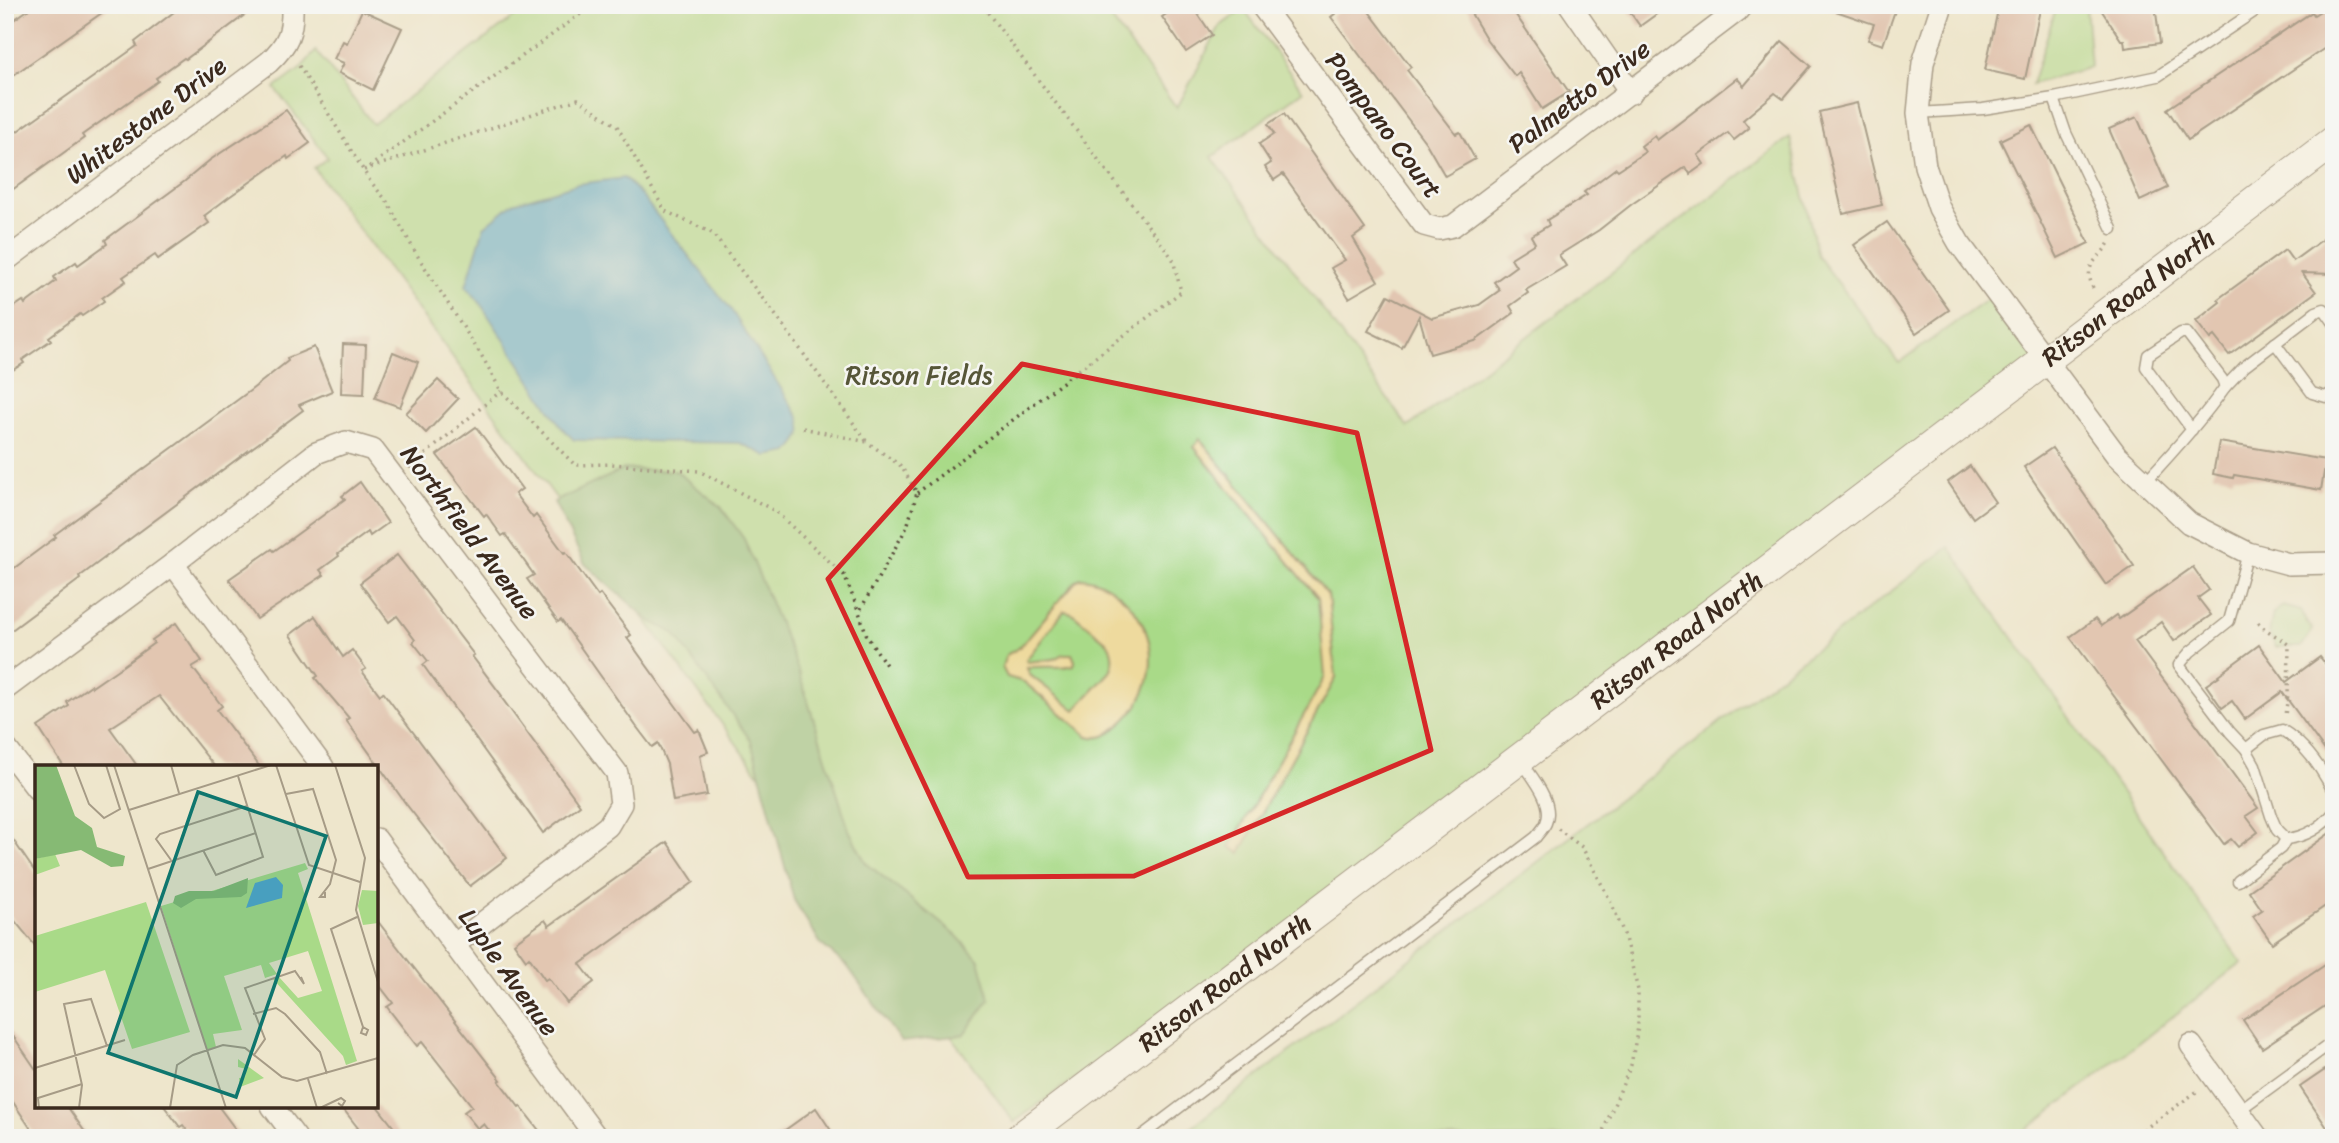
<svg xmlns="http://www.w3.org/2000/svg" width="2339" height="1143" font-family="Sriracha,sans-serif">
	<rect width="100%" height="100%" fill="#f6f6f2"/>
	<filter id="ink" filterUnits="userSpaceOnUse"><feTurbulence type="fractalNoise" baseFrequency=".0143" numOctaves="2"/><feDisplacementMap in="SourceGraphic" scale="14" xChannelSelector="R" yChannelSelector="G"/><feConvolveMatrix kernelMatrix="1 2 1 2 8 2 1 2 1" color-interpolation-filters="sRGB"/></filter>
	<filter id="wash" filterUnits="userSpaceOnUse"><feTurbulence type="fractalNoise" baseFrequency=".00686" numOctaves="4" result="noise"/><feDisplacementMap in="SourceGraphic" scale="28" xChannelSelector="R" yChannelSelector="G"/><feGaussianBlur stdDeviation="1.57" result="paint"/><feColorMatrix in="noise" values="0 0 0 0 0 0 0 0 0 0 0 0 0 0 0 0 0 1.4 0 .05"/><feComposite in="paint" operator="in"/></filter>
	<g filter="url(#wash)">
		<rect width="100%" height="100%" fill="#eee6cc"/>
		<g fill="#a9da88" stroke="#728253" stroke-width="2">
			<polygon points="530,5 1101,5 1177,108 1220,26 1244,9 1303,91 1212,157 1408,427 1790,137 1818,256 1899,363 1996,293 2045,360 1520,759 1014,1122 314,168 328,158 275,88 299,70 316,51 373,124"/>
			<polygon points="2057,5 2086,5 2091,67 2032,84"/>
			<polygon points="1949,547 2242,963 2016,1138 1177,1138"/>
			<polygon points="2283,606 2301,611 2313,630 2301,647 2276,647 2269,634 2273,613"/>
		</g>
		<polygon fill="#86ba74" stroke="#607249" stroke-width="2" points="624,469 676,471 721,507 744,539 796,664 849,830 866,863 957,936 979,960 990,999 963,1035 901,1042 848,967 821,944 794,900 751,741 674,633 650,621 585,564 554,502"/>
		<g fill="#eeda9e" stroke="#94825e" stroke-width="2" fill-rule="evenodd">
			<polygon points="1200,439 1328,595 1336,678 1240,853 1230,847 1325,677 1318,598 1194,447"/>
			<path d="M1081 578C1098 579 1112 588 1124 599 1163 635 1159 694 1117 727 1108 735 1101 740 1088 736L1024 682 1007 677 1002 667 1006 655 1019 648 1076 581ZM1064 611 1072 613 1107 642C1113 650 1114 663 1110 672L1075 710 1030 675 1027 668C1041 665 1064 669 1074 665L1075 661 1072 654H1063L1054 659 1027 662 1026 660Z"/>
		</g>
		<path fill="#53a6ce" stroke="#476876" stroke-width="2" d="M624 178 641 195 732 311 799 417C805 435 800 438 789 452L767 456 740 443 574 440 562 428 478 300 466 286 484 227 513 203 577 184Z"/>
		<g id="blocks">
			<g fill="#d29f91">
				<polygon points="35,5 113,5 5,81 5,26"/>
				<polygon points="183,5 258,5 186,59 184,58 156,78 158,81 82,135 84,138 5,195 5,140 137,46 135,42"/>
				<polygon points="1180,5 1192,5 1212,35 1186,52 1162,17"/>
				<polygon points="1346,5 1364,5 1411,67 1407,70 1456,134 1460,132 1475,159 1445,176 1426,143 1331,17"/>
				<polygon points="1466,5 1509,5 1569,92 1542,109 1519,73 1515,76 1487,40"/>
				<polygon points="1625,5 1669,5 1640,26"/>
				<polygon points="1827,5 1897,5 1883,45 1868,40 1874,24 1827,8"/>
				<polygon points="1999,5 2041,5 2025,79 1985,70"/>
				<polygon points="2098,5 2155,5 2160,43 2125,48 2124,40 2121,40"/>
				<polygon points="2330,5 2334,5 2334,42 2188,140 2167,109 2312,12 2314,15"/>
				<polygon points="362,10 402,28 373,90 339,73 344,63 334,59 343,41 347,43"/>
				<polygon points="1782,41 1811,66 1783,99 1775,93 1743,120 1749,128 1734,140 1728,133 1698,155 1704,164 1690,174 1686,167 1632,204 1599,230 1559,255 1566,266 1526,290 1528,293 1510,306 1514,313 1475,341 1430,354 1419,316 1402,348 1368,331 1388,295 1432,318 1479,305 1500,290 1494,282 1516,266 1511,258 1535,243 1531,236 1549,225 1547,220 1587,195 1584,192 1616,168 1618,170 1645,152 1641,146 1654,136 1657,140 1737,78 1744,86"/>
				<polygon points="1857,103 1882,205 1843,214 1819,112"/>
				<polygon points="286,110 310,143 288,159 287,156 229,197 204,216 209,223 158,259 155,255 123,277 126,281 102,298 104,301 82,316 80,314 49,337 51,340 22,360 24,363 5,375 5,313 23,301 25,304 56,281 54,277 76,262 78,265 107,244 105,240 185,181 210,160"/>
				<polygon points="1284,114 1365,229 1353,238 1378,281 1349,298 1331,268 1345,260 1283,174 1274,180 1265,167 1271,163 1259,144 1274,134 1268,124"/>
				<polygon points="2137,117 2168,188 2140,201 2109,129"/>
				<polygon points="2031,125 2089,243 2058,258 2000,140"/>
				<polygon points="1887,222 1949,310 1916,333 1854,245"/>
				<polygon points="2334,231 2334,274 2302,273 2316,292 2229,355 2214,336 2210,339 2196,321 2220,302 2218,299 2285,250 2293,261"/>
				<polygon points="343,344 366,345 364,394 341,393"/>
				<polygon points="314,347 332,391 299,405 303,410 111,553 79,577 80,579 5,635 5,575 56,537 54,535 251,390 288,361 287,358"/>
				<polygon points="393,352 418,362 400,407 375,398"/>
				<polygon points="438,380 458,399 426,433 406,413"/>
				<polygon points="476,427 522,489 515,494 533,518 536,515 564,553 566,552 598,596 600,594 616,615 631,635 627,638 673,702 695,732 699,730 708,752 700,755 707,795 673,801 667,764 658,743 652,747 636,726 576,641 561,620 558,622 527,579 534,575 505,534 502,536 486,514 484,516 437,455"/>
				<polygon points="2219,442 2326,460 2321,490 2234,475 2233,478 2213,474"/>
				<polygon points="2052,448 2134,566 2106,585 2024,467"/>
				<polygon points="1970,466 1995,502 1973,518 1948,482"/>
				<polygon points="360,482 388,523 370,536 368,532 338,554 339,556 320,570 324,575 257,619 229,579 272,549 274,551 318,519 345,499 342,496"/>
				<polygon points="397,555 474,655 472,656 502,696 501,697 580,805 543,833 423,665 428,661 413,642 415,640 397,616 389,622 360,583"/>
				<polygon points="2193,567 2209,590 2198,598 2211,615 2174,641 2161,622 2135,641 2258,808 2246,816 2258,832 2238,847 2231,839 2224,844 2070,637 2095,619 2101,626 2116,615 2119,619"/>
				<polygon points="315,616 343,657 352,650 366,669 362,671 380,695 383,692 507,858 470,886 406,804 346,720 349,718 315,678 318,676 290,635"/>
				<polygon points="176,623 202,661 192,667 222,706 217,710 260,767 215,767 159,696 110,728 138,767 64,767 38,727 69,706 67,702 91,685 92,687 124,665 154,643 152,640"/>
				<polygon points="2259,645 2286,682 2320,657 2334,675 2334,763 2282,692 2245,719 2232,701 2222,708 2206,685 2219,676 2218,675"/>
				<polygon points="5,828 37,875 37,948 5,909"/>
				<polygon points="2334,830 2334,900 2272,943 2253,916 2262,910 2249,891"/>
				<polygon points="667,842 694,882 580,964 594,982 567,1003 548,978 545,980 529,957 526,960 514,943 545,920 549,926"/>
				<polygon points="376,919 501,1080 499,1081 519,1107 520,1106 545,1138 495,1138 484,1124 478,1129 464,1112 472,1106 422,1042 417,1046 387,1007 393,1003 376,981"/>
				<polygon points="2334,959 2334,1000 2262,1048 2243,1020"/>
				<polygon points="5,1024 37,1071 37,1106 67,1106 89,1138 37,1138 5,1090"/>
				<polygon points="2325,1070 2334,1083 2334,1138 2300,1087"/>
				<polygon points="164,1106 218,1106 242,1138 193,1138 183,1125 180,1127"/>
				<polygon points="341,1106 377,1106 402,1138 345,1138 358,1128"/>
				<polygon points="816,1108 836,1138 774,1138"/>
			</g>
		</g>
	</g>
	<g filter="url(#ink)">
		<use href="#blocks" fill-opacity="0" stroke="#564638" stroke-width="2"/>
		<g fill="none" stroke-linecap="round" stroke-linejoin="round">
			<g stroke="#564638" stroke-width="13">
				<g id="lane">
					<polyline points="2054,98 2066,133 2112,229"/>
					<polyline points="1918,113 1983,109 2054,98 2158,76 2264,5"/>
					<polyline points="2275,343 2312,393 2326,397 2334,391"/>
					<polyline points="2225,387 2244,367 2316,312 2324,309 2334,323"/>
					<path d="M2145 482C2173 452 2201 421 2225 387L2222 379 2187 333H2181L2148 355 2146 367 2192 430"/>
					<path d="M2248 553 2229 621 2190 652 2179 665 2230 732 2246 749 2255 765 2271 816 2277 830 2286 839C2305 837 2322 827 2334 812"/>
					<path d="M2246 749 2264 735 2282 730C2305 744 2322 769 2334 793"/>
					<polyline points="2238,881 2281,848 2286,839"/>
					<polyline points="2238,1111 2334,1041"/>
					<path d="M1139 1138 1536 837C1539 833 1544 828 1546 823 1555 803 1532 777 1522 762"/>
				</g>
			</g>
			<g stroke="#564638" stroke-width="24">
				<g id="street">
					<polyline points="1261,5 1424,225 1439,229 1453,226 1737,11 1742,5"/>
					<polyline points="1570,5 1631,93"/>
					<polyline points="1942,5 1923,63 1918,113 1925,166 1939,208 1959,243 2117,456 2189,523 2248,553 2289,564 2334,563"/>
					<path d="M5 261 269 62C288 44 293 32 292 5"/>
					<polyline points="173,564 323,767"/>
					<polyline points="5,689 173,564 316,453 346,442 373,450 617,773 621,804 608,826 454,945"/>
					<polyline points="5,747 37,789"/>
					<polyline points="376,839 597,1138"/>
					<polyline points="2191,1045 2258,1138"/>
					<polyline points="272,1106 296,1138"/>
				</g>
			</g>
			<g stroke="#564638" stroke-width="32">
				<g id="secondary">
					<path id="s1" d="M1020 1138 2334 141"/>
				</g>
			</g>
			<g stroke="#564638" stroke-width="3.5" stroke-dasharray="2 5" stroke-linecap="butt">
				<polyline points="299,66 370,181 386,200 417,255 483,358 501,391 575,465 612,464 699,471 775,511 844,575 859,612"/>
				<polyline points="369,167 593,5"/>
				<polyline points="364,170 578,99 617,126 665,211 712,233 777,317 867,442"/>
				<path d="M2093 288C2082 262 2099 262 2110 241"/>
				<polyline points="803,428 867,442 901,466 917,493 907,527 859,612 867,636 888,668"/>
				<polyline points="409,468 501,391"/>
				<polyline points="917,493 1181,292 1173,259 982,5"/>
				<path d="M2258 622C2266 632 2278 636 2289 645L2288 696 2285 715"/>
				<polyline points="1558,829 1582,847 1611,902 1624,934 1638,990 1638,1027 1631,1065 1600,1138"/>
				<polyline points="2132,1138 2199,1090"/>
			</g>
			<use href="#lane" stroke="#fff" stroke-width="10"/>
			<use href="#street" stroke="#fff" stroke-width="21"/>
			<use href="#secondary" stroke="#fff" stroke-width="30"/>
		</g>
	</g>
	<path d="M0 0H2339V1143H0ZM1022 364 1357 433 1431 750 1134 876 968 877 828 579Z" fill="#eee6cc" fill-opacity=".55" fill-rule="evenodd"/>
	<path fill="none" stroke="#d62828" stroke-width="5" stroke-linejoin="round" d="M1022 364 1357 433 1431 750 1134 876 968 877 828 579Z"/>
	<g text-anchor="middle" stroke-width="5" stroke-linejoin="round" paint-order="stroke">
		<g font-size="26" fill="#3b2a1e" stroke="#f6f6f2">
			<text transform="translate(1579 96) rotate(-37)" y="9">Palmetto Drive</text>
			<text transform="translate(146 120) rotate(-37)" y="9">Whitestone Drive</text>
			<text transform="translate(1384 125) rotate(53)" y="9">Pompano Court</text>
			<text dy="9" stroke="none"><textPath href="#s1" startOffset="1391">Ritson Road North</textPath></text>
			<text transform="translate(470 532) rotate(53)" y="9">Northfield Avenue</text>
			<text dy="9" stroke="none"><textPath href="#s1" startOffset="824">Ritson Road North</textPath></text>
			<text transform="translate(509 972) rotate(54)" y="9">Luple Avenue</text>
			<text dy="9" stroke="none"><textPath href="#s1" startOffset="257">Ritson Road North</textPath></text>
		</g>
		<g font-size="26" fill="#565638" stroke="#f6f6f2">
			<text x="919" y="384">Ritson Fields</text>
		</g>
	</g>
	<g transform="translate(35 765)">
		<rect width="343" height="343" fill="#eee6cc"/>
		<path d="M20 89 25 101 0 110V94ZM270 98 273 104 263 108 322 296 311 300 308 291 238 214 244 212 263 233 287 226 273 186 234 198 242 209 230 213 226 200 189 211 207 265 178 269 181 282 172 285 126 141ZM327 125 343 126V158L328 160 323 141ZM111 137 155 267 97 284 70 205 0 227V171ZM203 294 229 313 205 322 204 313 210 312 211 304 203 302Z" fill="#a9da88"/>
		<path d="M0 0H21L40 51 57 63 62 82 90 91 88 101 76 102 46 85 0 94ZM213 113 212 128 206 132 161 134 146 143 138 138 140 131 154 126H179Z" fill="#86ba74"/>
		<path d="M241 112 248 120 247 133 211 143 220 118Z" fill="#53a6ce"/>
		<path fill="none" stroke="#a69b86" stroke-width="2" d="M39 0 54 39 69 53 85 44 71 0M79 0 191 343M136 0 144 28M241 0 274 100 325 117M300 0 330 93 321 145 343 217M251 29 278 24 301 95 295 119 285 132H290V127M94 45 236 0M168 85 181 110 228 92 203 11M136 95 121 74 125 69 212 41M113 104 221 68M322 152 296 164 328 262 326 268 331 270 333 265 328 262M218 249 241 243 250 249 285 287 292 309M219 290 230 274 210 223 260 206 269 219 266 212M0 303 90 275M273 314 282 343M4 343 3 333 47 319M44 343 47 320 29 239 56 234 72 281M135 343 142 300 158 290 188 280 210 283 247 312 262 316 343 293M285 343 306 333 310 336 307 341 303 338"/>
		<path fill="#0f766e" fill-opacity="0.15" stroke="#0f766e" stroke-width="3.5" d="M163 27 291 71 201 332 73 288Z"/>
		<rect width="343" height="343" fill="none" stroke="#3b2a1e" stroke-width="3.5"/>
	</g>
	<rect width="2339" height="1143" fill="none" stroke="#f6f6f2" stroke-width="28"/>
</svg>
